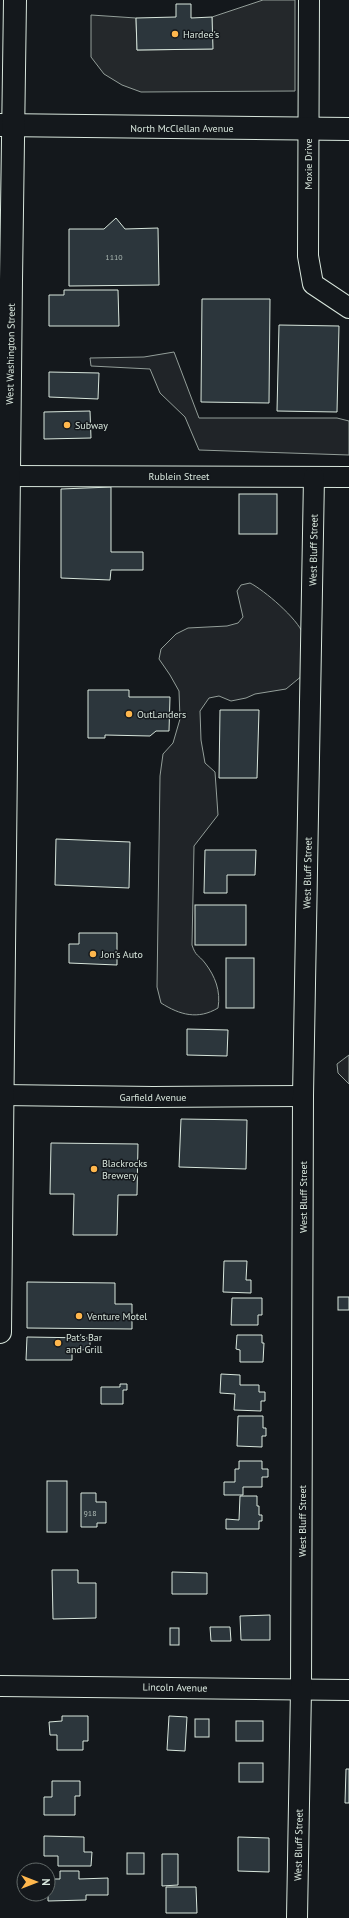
<svg xmlns="http://www.w3.org/2000/svg" width="349" height="1918" font-family="'PT Sans',sans-serif">
	<rect width="100%" height="100%" fill="#14181c"/>
	<g fill="#202428" stroke="#939e99">
		<polygon points="174,352 199,418 337,418 349,421 349,455 199,450 185,417 160,393 150,369 91,366 90,358 144,357"/>
		<path d="M250 583C264 590 298 619 303 634 306 642 303 666 303 675L286 689 255 694 246 698 231 701 219 696 209 698 200 711 201 740 205 763 215 772 218 815 194 846 192 945C196 957 198 954 205 963 215 976 221 991 218 1008 198 1020 180 1015 161 1003L157 987 160 776 163 754 173 743 180 719 179 691 170 675 159 659 161 649 176 634 188 628 227 626 238 623 243 617 237 591 241 585Z"/>
		<polygon points="349,1055 349,1084 338,1073 337,1064"/>
	</g>
	<polygon fill="#24282b" stroke="#939e99" points="263,0 295,0 295,91 141,92 122,85 104,74 91,57 91,15 136,18 137,50 212,49 212,17"/>
	<g fill="#2c363c" stroke="#d8e6dc">
		<polygon points="176,4 191,4 191,18 212,17 213,49 137,50 136,18 176,17"/>
		<polygon points="116,218 125,229 158,228 159,285 69,286 69,229 104,229"/>
		<polygon points="64,290 118,290 119,326 49,326 49,295 64,295"/>
		<polygon points="202,299 270,299 269,403 201,402"/>
		<polygon points="279,325 339,326 337,412 277,411"/>
		<polygon points="49,372 99,373 98,399 49,397"/>
		<polygon points="90,411 91,438 44,439 44,412"/>
		<polygon points="111,487 111,552 143,552 143,570 111,570 110,580 61,578 61,489"/>
		<rect x="239" y="494" width="38" height="40"/>
		<polygon points="88,690 129,690 129,697 170,697 169,731 156,731 150,736 105,735 105,738 88,738"/>
		<polygon points="220,710 259,710 257,778 219,778"/>
		<polygon points="56,839 130,842 129,888 55,885"/>
		<polygon points="205,850 256,850 255,875 227,875 227,893 204,893"/>
		<rect x="195" y="905" width="51" height="40"/>
		<polygon points="79,933 117,933 117,965 69,963 69,944 79,944"/>
		<rect x="226" y="958" width="28" height="50"/>
		<polygon points="187,1029 228,1030 227,1056 187,1055"/>
		<polygon points="181,1119 247,1120 246,1169 179,1167"/>
		<polygon points="51,1143 138,1144 137,1195 118,1195 117,1235 73,1235 74,1194 50,1194"/>
		<polygon points="224,1261 247,1261 246,1280 251,1280 251,1293 223,1292"/>
		<polygon points="27,1282 115,1283 115,1304 132,1304 132,1329 27,1328"/>
		<rect x="338" y="1297" width="11" height="13"/>
		<polygon points="232,1298 262,1298 262,1315 258,1315 258,1325 231,1325"/>
		<polygon points="237,1335 262,1335 262,1343 264,1343 263,1362 240,1362 240,1350 236,1349"/>
		<polygon points="27,1337 90,1338 90,1349 72,1351 72,1360 26,1360"/>
		<polygon points="221,1374 240,1375 240,1385 259,1385 259,1392 265,1392 265,1401 261,1401 261,1411 234,1410 235,1394 220,1393"/>
		<polygon points="120,1384 127,1384 127,1390 123,1390 123,1404 101,1404 101,1387 120,1387"/>
		<polygon points="238,1416 263,1416 263,1428 266,1428 266,1436 262,1436 262,1447 237,1446"/>
		<polygon points="239,1461 262,1461 262,1469 268,1469 268,1477 262,1477 262,1487 243,1487 243,1495 224,1495 224,1482 235,1482 235,1469 239,1469"/>
		<rect x="47" y="1481" width="20" height="51"/>
		<polygon points="81,1493 96,1493 96,1502 106,1502 106,1523 97,1523 97,1527 81,1527"/>
		<polygon points="240,1496 257,1496 257,1506 259,1506 259,1515 262,1515 262,1521 259,1521 259,1529 226,1529 226,1519 239,1520"/>
		<polygon points="52,1570 78,1570 78,1583 96,1583 96,1618 53,1619"/>
		<polygon points="172,1572 207,1573 207,1594 172,1594"/>
		<polygon points="270,1615 270,1640 241,1640 240,1616"/>
		<polygon points="210,1627 230,1627 231,1641 211,1641"/>
		<rect x="170" y="1628" width="9" height="17"/>
		<polygon points="62,1716 88,1716 88,1741 83,1741 83,1750 57,1750 57,1735 50,1735 49,1722 62,1721"/>
		<polygon points="169,1716 187,1717 185,1751 167,1750"/>
		<rect x="195" y="1719" width="14" height="18"/>
		<rect x="236" y="1721" width="27" height="20"/>
		<rect x="239" y="1763" width="24" height="19"/>
		<polygon points="346,1769 349,1769 349,1803 345,1803"/>
		<polygon points="52,1781 80,1781 80,1796 75,1796 75,1815 44,1815 44,1797 52,1797"/>
		<polygon points="44,1836 84,1837 84,1852 92,1852 91,1866 58,1866 58,1856 44,1856"/>
		<polygon points="238,1837 269,1838 269,1872 238,1871"/>
		<rect x="127" y="1853" width="17" height="21"/>
		<polygon points="162,1854 178,1854 178,1885 162,1886"/>
		<polygon points="60,1871 79,1871 79,1879 108,1878 108,1895 86,1895 86,1900 48,1901 48,1879 60,1879"/>
		<polygon points="166,1887 196,1887 197,1913 166,1913"/>
	</g>
	<g fill="none" stroke-linecap="round" stroke-linejoin="round">
		<g stroke="#d8e6dc" stroke-width="22">
			<g id="minor">
				<polyline points="309,0 308,256 313,284 349,308"/>
				<polyline points="8,476 349,477"/>
				<polyline points="2,1095 153,1097 303,1096"/>
				<polyline points="0,1686 349,1690"/>
				<polyline points="297,1918 301,1689 303,1096 314,477"/>
			</g>
		</g>
		<g stroke="#d8e6dc" stroke-width="24">
			<g id="major">
				<polyline points="0,125 349,129"/>
				<polyline points="0,1332 11,280 15,0"/>
			</g>
		</g>
		<use href="#minor" stroke="#14181c" stroke-width="20"/>
		<use href="#major" stroke="#14181c" stroke-width="22"/>
	</g>
	<g fill="#ffb74d" stroke="#14181c" stroke-width="1.5">
		<circle cx="175" cy="34" r="4"/>
		<circle cx="67" cy="425" r="4"/>
		<circle cx="129" cy="714" r="4"/>
		<circle cx="93" cy="954" r="4"/>
		<circle cx="94" cy="1169" r="4"/>
		<circle cx="79" cy="1316" r="4"/>
		<circle cx="58" cy="1343" r="4"/>
	</g>
	<g text-anchor="middle" stroke-width="3" stroke-linejoin="round" paint-order="stroke">
		<g font-size="8" fill="#adbab4">
			<text x="114" y="260">1110</text>
			<text x="90" y="1516">918</text>
		</g>
		<g font-size="10" fill="#d8e6dc" stroke="#14181c" text-anchor="start">
			<text x="183" y="38">Hardee's</text>
			<text x="75" y="429">Subway</text>
			<text x="137" y="718">OutLanders</text>
			<text x="101" y="958">Jon's Auto</text>
			<text x="102" y="1167">Blackrocks<tspan x="102" dy="12">Brewery</tspan></text>
			<text x="87" y="1320">Venture Motel</text>
			<text x="66" y="1341">Pat's Bar<tspan x="66" dy="12">and Grill</tspan></text>
		</g>
		<g font-size="10" fill="#d8e6dc" stroke="#14181c">
			<text x="182" y="132">North McClellan Avenue</text>
			<text transform="translate(308 164) rotate(-90)" y="4">Moxie Drive</text>
			<text transform="translate(10 354) rotate(-89)" y="4">West Washington Street</text>
			<text x="179" y="480">Rublein Street</text>
			<text transform="translate(313 550) rotate(-89)" y="4">West Bluff Street</text>
			<text transform="translate(307 873) rotate(-89)" y="4">West Bluff Street</text>
			<text x="153" y="1101">Garfield Avenue</text>
			<text transform="translate(303 1197) rotate(-90)" y="4">West Bluff Street</text>
			<text transform="translate(302 1521) rotate(-90)" y="4">West Bluff Street</text>
			<text transform="translate(175 1687) rotate(1)" y="4">Lincoln Avenue</text>
			<text transform="translate(298 1845) rotate(-89)" y="4">West Bluff Street</text>
		</g>
	</g>
	<g transform="translate(36 1882) rotate(90)"><circle r="19" fill="#14181c" stroke="#626a69"/>
	<path d="M0-3L7 15L0 10L-7 15Z" fill="#ffb74d"/>
	<text y="-6" font-size="11" font-weight="bold" text-anchor="middle" fill="#d8e6dc">N</text>
	</g>
</svg>
